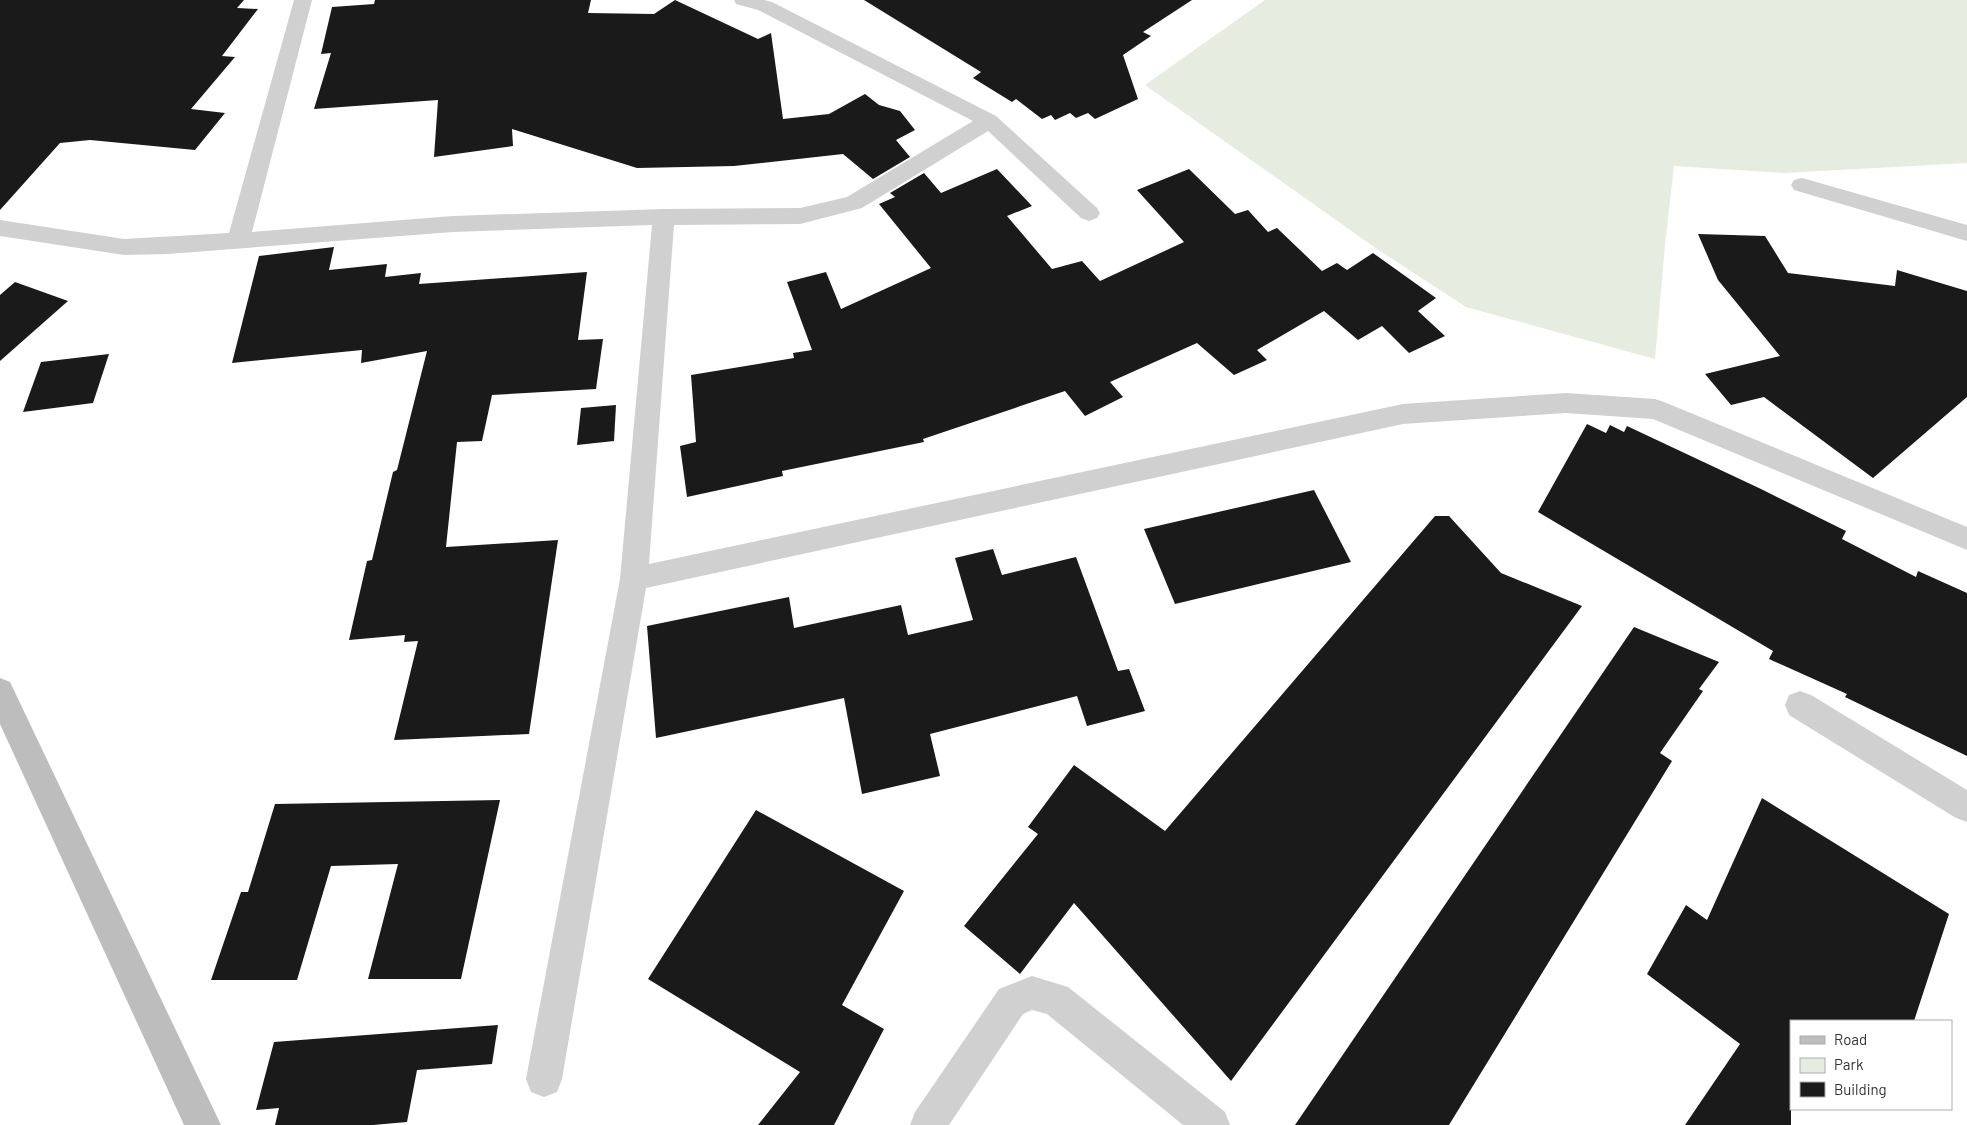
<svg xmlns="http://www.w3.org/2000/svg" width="1967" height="1125" font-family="Barlow,sans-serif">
	<rect width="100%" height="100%" fill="#fff"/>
	<polygon fill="#e6ecdf" points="1265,0 1967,0 1967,163 1784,173 1674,166 1665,245 1655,359 1466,307 1377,249 1145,85"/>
	<g fill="#1a1a1a">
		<polygon points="0,0 244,0 237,8 258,9 222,56 235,57 191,109 225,113 195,150 90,140 60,143 0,210"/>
		<polygon points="375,0 591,0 588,13 654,14 675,0 758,39 771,33 783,119 829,114 865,94 879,105 900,111 915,130 896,140 910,157 873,179 843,154 734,166 637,168 512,129 513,146 434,157 438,100 314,109 331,53 321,54 332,7 374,4"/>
		<polygon points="864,0 1192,0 1143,32 1151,36 1123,55 1138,99 1095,119 1088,113 1076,118 1070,113 1055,120 1051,115 1042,119 1016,99 1012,102 973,78 981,72"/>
		<polygon points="997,169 1032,206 1007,216 1052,269 1082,261 1100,281 1184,242 1137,190 1189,169 1235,214 1248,210 1268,232 1277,228 1322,271 1337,263 1347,270 1373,253 1436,298 1418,311 1445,336 1409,353 1382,326 1358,340 1324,311 1257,350 1267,360 1234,375 1197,343 1110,382 1123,397 1085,416 1065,391 923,439 924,442 782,471 783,476 687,497 680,446 696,442 691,375 794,358 793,353 812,350 787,282 826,272 841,309 931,268 879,204 895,197 890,193 924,173 941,193"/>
		<polygon points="1698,234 1765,236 1788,273 1895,286 1897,270 1967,291 1967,397 1873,478 1764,397 1731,405 1705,374 1780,356 1718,280"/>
		<polygon points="334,247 329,270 387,264 385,277 421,273 419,284 587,272 578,340 603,339 596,389 492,395 482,441 457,442 446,547 558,540 529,734 394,740 418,641 404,642 405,635 349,640 367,561 372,560 393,472 397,470 427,351 361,363 362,350 232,363 259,256"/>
		<polygon points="15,282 68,301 0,361 0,295"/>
		<polygon points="109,354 93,403 23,412 41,362"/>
		<polygon points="616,405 614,441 577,445 581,408"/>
		<polygon points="1587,424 1606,433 1610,425 1624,432 1627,426 1761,489 1846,531 1842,539 1916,577 1918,571 1967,593 1967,756 1845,697 1847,694 1769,659 1773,651 1538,512"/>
		<polygon points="1314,490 1351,562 1175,604 1144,529"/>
		<polygon points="1435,516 1449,516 1501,573 1582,606 1231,1081 1074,903 1020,974 964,926 1038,834 1028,827 1074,765 1165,831"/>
		<polygon points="993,549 1002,575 1076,557 1118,671 1129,669 1145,711 1087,726 1077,696 930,734 940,776 862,794 844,698 656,738 647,626 789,597 794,628 901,605 908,635 973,620 955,558"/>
		<polygon points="1634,627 1719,662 1699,689 1703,691 1660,753 1672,761 1449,1125 1295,1125"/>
		<polygon points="1762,798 1949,914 1914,1021 1791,1021 1791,1125 1685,1125 1740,1044 1647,974 1686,905 1707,920"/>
		<polygon points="500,800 461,979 368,979 398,864 331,866 297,980 211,980 241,892 248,892 275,804"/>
		<polygon points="756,810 904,891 842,1005 884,1029 834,1125 758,1125 800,1072 648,979"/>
		<polygon points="498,1025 492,1064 417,1070 407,1122 373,1125 275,1125 279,1108 256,1110 274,1042"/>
	</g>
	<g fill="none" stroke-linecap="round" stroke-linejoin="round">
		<g fill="#d0d0d0" fill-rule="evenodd">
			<polygon points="294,0 312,0 252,232 453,216 664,209 800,208 847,197 973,121 758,10 736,4 734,0 764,0 772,2 996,116 1097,208 1100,213 1097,218 1089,221 1081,218 988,131 862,208 800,224 674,225 649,564 1403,404 1566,393 1655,399 1664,402 1967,527 1967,550 1653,419 1566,413 1403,424 646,588 562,1079 557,1092 544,1097 531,1092 526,1079 620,579 652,225 453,232 168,254 124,255 0,236 0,220 124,239 229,233"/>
			<polygon points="1802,178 1967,225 1967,241 1794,190 1791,185 1794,180"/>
			<polygon points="1800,691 1811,695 1967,790 1967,822 1956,818 1789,715 1785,705 1789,695"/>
			<polygon points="1032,976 1068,987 1225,1112 1230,1125 1183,1125 1047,1014 1032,1010 1023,1014 949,1125 910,1125 915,1112 999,989"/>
		</g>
		<polygon fill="#bdbdbd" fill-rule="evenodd" points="0,678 10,682 221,1125 184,1125 0,724"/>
	</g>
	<rect x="1790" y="1020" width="162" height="90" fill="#ffffff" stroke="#adadad"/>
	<rect x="1800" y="1036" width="25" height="8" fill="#bdbdbd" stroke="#adadad"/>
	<text x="1834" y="1045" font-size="15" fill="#333333">Road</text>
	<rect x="1800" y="1058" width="25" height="15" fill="#e6ecdf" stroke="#adadad"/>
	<text x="1834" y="1070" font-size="15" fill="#333333">Park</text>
	<rect x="1800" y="1082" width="25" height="15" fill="#1a1a1a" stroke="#adadad"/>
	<text x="1834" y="1095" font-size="15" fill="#333333">Building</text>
</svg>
